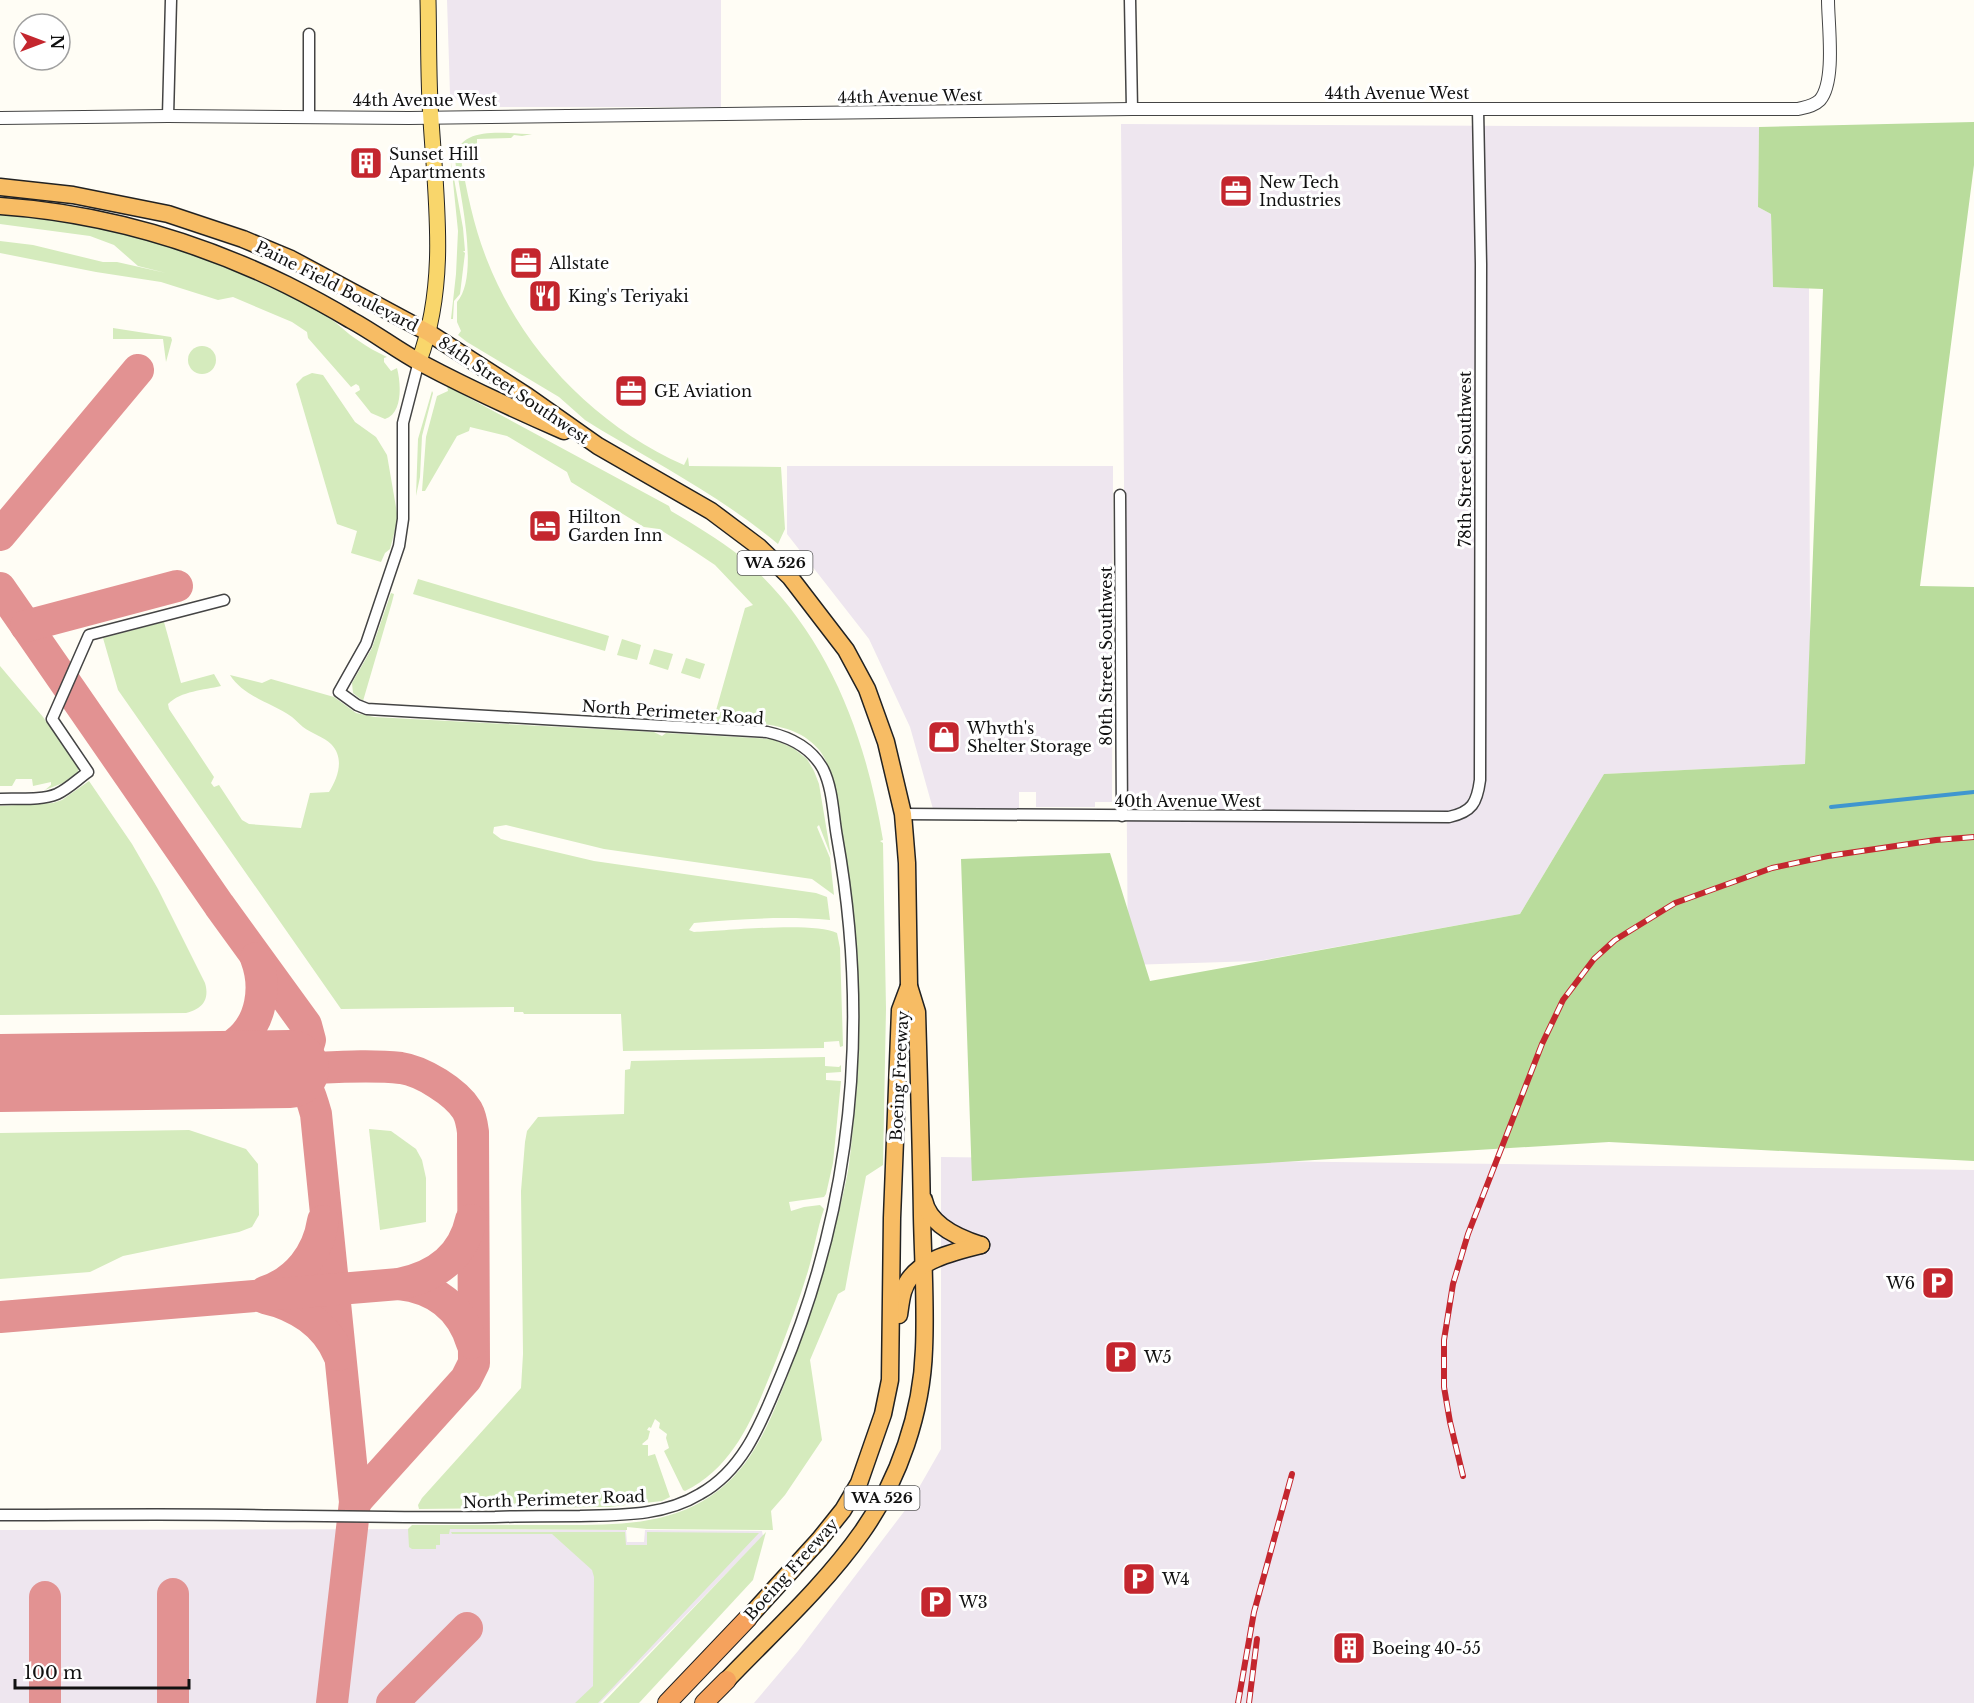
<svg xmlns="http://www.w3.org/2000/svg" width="1974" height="1703" font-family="'Libre Baskerville',serif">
	<rect width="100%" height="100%" fill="#fffdf5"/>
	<g fill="#eee6ef">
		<polygon points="447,0 721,0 721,107 466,107 450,94"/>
		<polygon points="1121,124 1759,127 1758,207 1771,214 1773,287 1809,288 1810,643 1805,764 1604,774 1520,914 1258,961 1128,965"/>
		<polygon points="787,466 1113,466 1112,802 1095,802 1095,807 1036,807 1036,792 1019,792 1019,809 933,809 910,727 869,639 787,534"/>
		<polygon points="941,1157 1974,1170 1974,1703 754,1703 798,1651 909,1505 941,1449"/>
		<polygon points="447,1529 626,1530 627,1542 644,1542 645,1530 762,1531 763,1536 600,1703 0,1703 0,1530"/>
	</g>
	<g fill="#d5ebbd">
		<path d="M532 134 522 136 514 135 511 138 477 139V156L461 159C467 193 474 227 487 260 522 350 596 426 684 465L688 457 689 466 781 467 785 529 778 544C724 499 662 466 601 430L585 420 559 397 467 342 458 335 461 331 457 322V302C480 276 460 194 455 160 458 124 506 134 532 134Z"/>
		<polygon points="451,162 463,228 465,251 463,251 465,253 460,294 454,301 453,319 451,319 456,274 458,231"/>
		<path d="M0 215C87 220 173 243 252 279 276 290 300 300 322 313 336 321 346 333 359 341 367 347 377 352 387 357L384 358V362L391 371 397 368C401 384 403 413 385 419L371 413 355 393 360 390 359 386 356 384 351 387 308 338 307 332 292 322 233 297 218 300 161 282 96 272 0 253V241L33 245 103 262H117L166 273 138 266 114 245 90 236 0 224Z"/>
		<polygon points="113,328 171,337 172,340 166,362 163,339 113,339"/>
		<circle cx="202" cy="360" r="14"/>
		<polygon points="312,373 323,375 355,422 376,437 387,455 398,519 390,549 385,553 381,562 351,553 357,531 337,524 296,384 303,377"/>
		<path d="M447 386 669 506 671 511C695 525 718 539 740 556 826 629 865 732 883 840L880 841 883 843 886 1009 883 1165 866 1176 845 1290 838 1294 810 1360 822 1440 785 1495 771 1511 773 1530 647 1529 627 1527V1530L450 1529 449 1534H440V1545H436V1549H412L409 1547 408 1529 412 1525C454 1525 496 1525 539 1525 600 1524 667 1531 719 1490 759 1459 776 1406 793 1361 814 1302 833 1242 846 1181 850 1164 851 1145 853 1127 864 1033 859 938 843 844 839 817 836 773 820 751 795 719 750 724 713 721L745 608 753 605 715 565 688 547 659 529 644 527 571 482 567 472 507 436 470 427 469 431 457 436 425 491H422L426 437 437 396 448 391Z"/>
		<polygon points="432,391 433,393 422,436 420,477 416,496 418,439"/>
		<polygon points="418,579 609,636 605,651 413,594"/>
		<polygon points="391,593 394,594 392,602 363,701 353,693 352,683 372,648"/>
		<path d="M164 622 181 683 214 674 221 686C204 690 181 691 168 704L169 709 214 777 211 783 214 787 219 785 242 820 249 824 301 828 310 793 329 792C338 778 345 758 331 744 324 737 311 733 303 727 299 724 296 720 292 717 272 703 244 697 230 675L262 683 271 679 334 697 356 713 374 717 654 732 662 736 666 733 772 739 793 748 807 759 814 771 819 784 831 856 819 825 817 827 830 858 834 895 812 879 604 849 506 825 494 827 493 833 501 839 594 861 816 893 827 897 830 920C784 916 740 919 694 923L689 930 694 932C725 931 813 921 837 933L840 948 843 1046 840 1047 839 1041 824 1042V1048L623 1051 621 1014H524L523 1012H514V1007L341 1009 118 690 103 638Z"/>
		<polygon points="622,639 641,645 637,660 617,655"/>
		<polygon points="654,649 673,654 668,670 649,664"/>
		<polygon points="686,658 705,664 700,679 681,673"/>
		<polygon points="0,666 43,717 78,767 78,772 63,783 45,790 51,785 51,782 33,786 32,779 16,779 12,786 0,786"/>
		<path d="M89 781 132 844 158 889 205 983C210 1000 202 1009 186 1013L0 1015V806L53 803 62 800Z"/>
		<path d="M825 1057V1066L839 1067 841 1065V1072L826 1073V1080L841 1081 833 1163 826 1194 824 1197 789 1202 791 1211 804 1207 820 1205 824 1209C817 1229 814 1251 808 1271 799 1301 788 1329 777 1358 756 1409 738 1465 685 1491L683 1490 664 1451 669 1448 666 1438 667 1434 659 1428 660 1423 655 1419 651 1428 649 1427 647 1430 650 1431 648 1439 642 1444 643 1445H648V1456L655 1454 670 1497 662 1501 609 1507 419 1509 418 1505 422 1498 521 1388 523 1354 521 1191 525 1142 527 1131 538 1117 624 1114 625 1070 630 1069 631 1061Z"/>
		<polygon points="369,1129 391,1131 416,1149 422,1160 426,1178 426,1222 380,1230"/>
		<polygon points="189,1130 246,1149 258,1164 259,1215 252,1227 239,1232 123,1256 90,1272 0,1279 0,1133"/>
		<polygon points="451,1532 625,1532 626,1545 647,1545 647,1532 759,1533 598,1703 575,1703 593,1686 594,1577 592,1570 552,1534 452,1534"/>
		<polygon points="766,1532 753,1580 639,1703 603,1703"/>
	</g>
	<polygon fill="#b9dc9c" points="1974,122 1974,165 1920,586 1974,587 1974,1161 1609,1142 972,1181 961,859 1110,853 1150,981 1520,914 1604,774 1805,764 1823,289 1773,287 1771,214 1758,207 1759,127"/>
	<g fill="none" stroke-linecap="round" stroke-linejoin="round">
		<polyline stroke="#3f96cf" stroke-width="4" points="1831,807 1974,792"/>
		<g stroke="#e29292" stroke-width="32">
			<polyline points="0,535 138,370"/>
			<polyline points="0,588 219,905 306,1025 310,1040 305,1056 296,1061 290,1069"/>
			<polyline points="26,626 177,586"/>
			<path d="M290 1069C308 1086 309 1089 316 1114L355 1502 332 1703"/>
			<path d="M290 1069C326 1068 365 1064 401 1068 422 1071 456 1092 467 1110 471 1117 472 1124 473 1132L474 1363 466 1379 355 1502"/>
			<path d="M182 1070C200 1063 221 1056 236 1043 262 1023 267 987 256 958"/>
			<path d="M399 1284C436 1288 461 1307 472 1343"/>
			<path d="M265 1292C297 1281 318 1254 323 1221"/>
			<path d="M265 1298C297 1305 326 1324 339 1355"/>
			<path d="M0 1317 399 1284C435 1277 463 1257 471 1220"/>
			<polyline points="173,1594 173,1703"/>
			<polyline points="45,1597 45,1703"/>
			<polyline points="392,1703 467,1628"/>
		</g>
		<polyline stroke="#e29292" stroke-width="78" points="0,1073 290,1069"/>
		<g stroke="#444" stroke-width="13">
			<g id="minor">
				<polyline points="1130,0 1132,109"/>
				<polyline points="168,116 171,0"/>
				<polyline points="309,117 309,34"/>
				<polyline points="1120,495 1122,816"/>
				<path d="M0 799C18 798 40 801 57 794 68 789 78 779 88 772L52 719 89 635 224 600"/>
				<path d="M903 814 1449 817C1472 812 1477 803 1480 780L1481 264 1478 109"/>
				<path d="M0 1515C80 1515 160 1514 240 1515 325 1516 410 1518 495 1517 523 1516 552 1516 580 1516 621 1515 664 1516 700 1494 745 1469 762 1420 781 1375 854 1201 870 1023 837 837 833 815 833 789 823 769 811 747 790 737 767 732L367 709 357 705 339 692 366 644 399 546 403 519V423L419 361"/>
			</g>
		</g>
		<g stroke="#444" stroke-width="14">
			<path id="tertiary" d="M0 118 168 116 409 118 1132 109H1798C1806 107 1814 106 1820 100 1836 81 1828 24 1828 0"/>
		</g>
		<g stroke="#222" stroke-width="17">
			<path id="primary" d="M419 361C448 283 436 201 431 120 428 80 429 40 428 0"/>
		</g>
		<g stroke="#222" stroke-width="19">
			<g id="trunk">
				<path d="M0 187 73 195 168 214 243 239 291 259 429 333 527 396 598 446 711 511 759 547 790 577 846 650 867 689 886 742 903 814 907 863 909 986 917 1012C919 1080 921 1149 922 1217 923 1261 926 1305 924 1349 922 1412 899 1480 862 1532 824 1586 773 1632 727 1680"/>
				<path d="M0 206C101 213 197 241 287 285 309 296 331 308 351 320 375 333 397 350 421 363 468 388 516 410 564 431"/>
				<path d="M924 1200C929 1225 959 1238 981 1245"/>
				<path d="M899 1315C900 1308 901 1299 903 1292 912 1260 954 1252 981 1245"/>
				<polyline points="748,1618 819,1540 843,1510 859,1483 883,1414 890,1380 892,1218 900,1010 909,986"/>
			</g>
		</g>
		<g stroke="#222" stroke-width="20">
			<g id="motorway">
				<polyline points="667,1703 748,1618"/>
				<polyline points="704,1703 727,1680"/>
			</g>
		</g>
		<use href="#minor" stroke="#fff" stroke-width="10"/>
		<use href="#tertiary" stroke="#fff" stroke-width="12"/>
		<use href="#primary" stroke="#f9d66b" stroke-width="15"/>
		<use href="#trunk" stroke="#f7bc64" stroke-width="16"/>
		<use href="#motorway" stroke="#f5a25d" stroke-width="18"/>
		<g stroke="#c4262e" stroke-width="6">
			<g id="rail">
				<polyline points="1463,1476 1450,1422 1444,1387 1444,1340 1453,1284 1468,1234 1542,1044 1563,1000 1594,959 1615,940 1675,903 1772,868 1828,856 1936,840 1974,837"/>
				<polyline points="1238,1703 1254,1612 1292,1474"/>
				<polyline points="1249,1703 1257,1639"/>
			</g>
		</g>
		<use href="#rail" stroke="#fff" stroke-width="4" stroke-dasharray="11" stroke-linecap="butt"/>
	</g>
	<defs>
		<g id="building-square" transform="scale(1.725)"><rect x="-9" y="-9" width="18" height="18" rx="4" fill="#c4262e" stroke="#fff"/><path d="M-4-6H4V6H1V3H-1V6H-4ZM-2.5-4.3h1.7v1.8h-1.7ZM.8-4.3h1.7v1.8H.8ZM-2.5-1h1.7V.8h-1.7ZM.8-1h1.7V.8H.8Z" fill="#fff"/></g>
		<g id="office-square" transform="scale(1.725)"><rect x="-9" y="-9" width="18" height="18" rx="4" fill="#c4262e" stroke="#fff"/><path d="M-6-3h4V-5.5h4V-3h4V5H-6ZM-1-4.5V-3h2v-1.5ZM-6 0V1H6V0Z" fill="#fff"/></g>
		<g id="restaurant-square" transform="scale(1.725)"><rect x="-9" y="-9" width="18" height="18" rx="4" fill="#c4262e" stroke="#fff"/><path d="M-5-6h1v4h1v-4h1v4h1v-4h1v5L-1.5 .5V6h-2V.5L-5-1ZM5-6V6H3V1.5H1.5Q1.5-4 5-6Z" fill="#fff"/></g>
		<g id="hotel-square" transform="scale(1.725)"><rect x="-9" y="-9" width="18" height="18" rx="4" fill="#c4262e" stroke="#fff"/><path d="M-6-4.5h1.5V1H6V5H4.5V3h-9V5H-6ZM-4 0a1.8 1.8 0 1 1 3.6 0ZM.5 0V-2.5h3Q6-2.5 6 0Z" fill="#fff"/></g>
		<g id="shop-square" transform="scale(1.725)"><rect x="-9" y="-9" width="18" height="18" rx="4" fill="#c4262e" stroke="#fff"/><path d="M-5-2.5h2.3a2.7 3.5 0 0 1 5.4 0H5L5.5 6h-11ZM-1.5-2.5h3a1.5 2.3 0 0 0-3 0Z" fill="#fff"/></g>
		<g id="parking-square" transform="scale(1.725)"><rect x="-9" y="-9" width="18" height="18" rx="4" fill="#c4262e" stroke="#fff"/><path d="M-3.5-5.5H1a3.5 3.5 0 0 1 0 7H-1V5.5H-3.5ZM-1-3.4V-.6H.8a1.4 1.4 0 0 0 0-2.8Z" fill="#fff"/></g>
	</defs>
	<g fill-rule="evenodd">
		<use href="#building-square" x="366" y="163"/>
		<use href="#office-square" x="1236" y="191"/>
		<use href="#office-square" x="526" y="263"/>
		<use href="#restaurant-square" x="545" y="296"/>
		<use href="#office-square" x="631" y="391"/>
		<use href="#hotel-square" x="545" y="526"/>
		<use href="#shop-square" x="944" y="737"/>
		<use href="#parking-square" x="1938" y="1283"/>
		<use href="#parking-square" x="1121" y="1357"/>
		<use href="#parking-square" x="1139" y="1579"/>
		<use href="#parking-square" x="936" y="1602"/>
		<use href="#building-square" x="1349" y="1648"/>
	</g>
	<g text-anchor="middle" stroke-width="6" stroke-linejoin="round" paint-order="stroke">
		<g fill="#fff" stroke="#585858" stroke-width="1.5">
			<rect x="737.5" y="551" width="75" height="24" rx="4.5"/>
			<rect x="844.5" y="1486" width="75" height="24" rx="4.5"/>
		</g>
		<g font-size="15" font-weight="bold" fill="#111">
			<text x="775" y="568">WA 526</text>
			<text x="882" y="1503">WA 526</text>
		</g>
		<g font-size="16" fill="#111" stroke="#fff">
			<text x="1397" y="99">44th Avenue West</text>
			<text transform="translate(910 96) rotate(-1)" y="6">44th Avenue West</text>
			<text x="425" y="106">44th Avenue West</text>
			<text transform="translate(337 286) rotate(27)" y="6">Paine Field Boulevard</text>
			<text transform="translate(514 390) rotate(34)" y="6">84th Street Southwest</text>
			<text transform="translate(1465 459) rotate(-90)" y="6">78th Street Southwest</text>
			<text transform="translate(1106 656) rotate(-90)" y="6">80th Street Southwest</text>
			<text transform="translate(673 712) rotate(4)" y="6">North Perimeter Road</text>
			<text x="1188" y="807">40th Avenue West</text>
			<text transform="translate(899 1076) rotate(-87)" y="6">Boeing Freeway</text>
			<text transform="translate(554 1499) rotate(-2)" y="6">North Perimeter Road</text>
			<text transform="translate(791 1569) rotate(-48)" y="6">Boeing Freeway</text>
		</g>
		<g font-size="16" fill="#111" stroke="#fff" text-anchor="start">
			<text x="389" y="160">Sunset Hill<tspan x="389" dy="18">Apartments</tspan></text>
			<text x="1259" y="188">New Tech<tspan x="1259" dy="18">Industries</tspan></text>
			<text x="549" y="269">Allstate</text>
			<text x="568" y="302">King's Teriyaki</text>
			<text x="654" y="397">GE Aviation</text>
			<text x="568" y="523">Hilton<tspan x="568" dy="18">Garden Inn</tspan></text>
			<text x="967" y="734">Whyth's<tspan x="967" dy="18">Shelter Storage</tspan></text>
			<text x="1915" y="1289" text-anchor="end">W6</text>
			<text x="1144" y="1363">W5</text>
			<text x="1162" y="1585">W4</text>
			<text x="959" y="1608">W3</text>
			<text x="1372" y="1654">Boeing 40-55</text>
		</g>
	</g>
	<g transform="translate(42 42) rotate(90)"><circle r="28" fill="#ffffff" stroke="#a0a0a0" stroke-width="1.5"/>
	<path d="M0-4.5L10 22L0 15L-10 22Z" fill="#c4262e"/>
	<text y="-9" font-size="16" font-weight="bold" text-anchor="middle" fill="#111111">N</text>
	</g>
	<path d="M15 1679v9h174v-9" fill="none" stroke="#111111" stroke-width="3"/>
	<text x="24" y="1679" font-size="18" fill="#111111" stroke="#ffffff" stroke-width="4.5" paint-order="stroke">100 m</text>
</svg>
